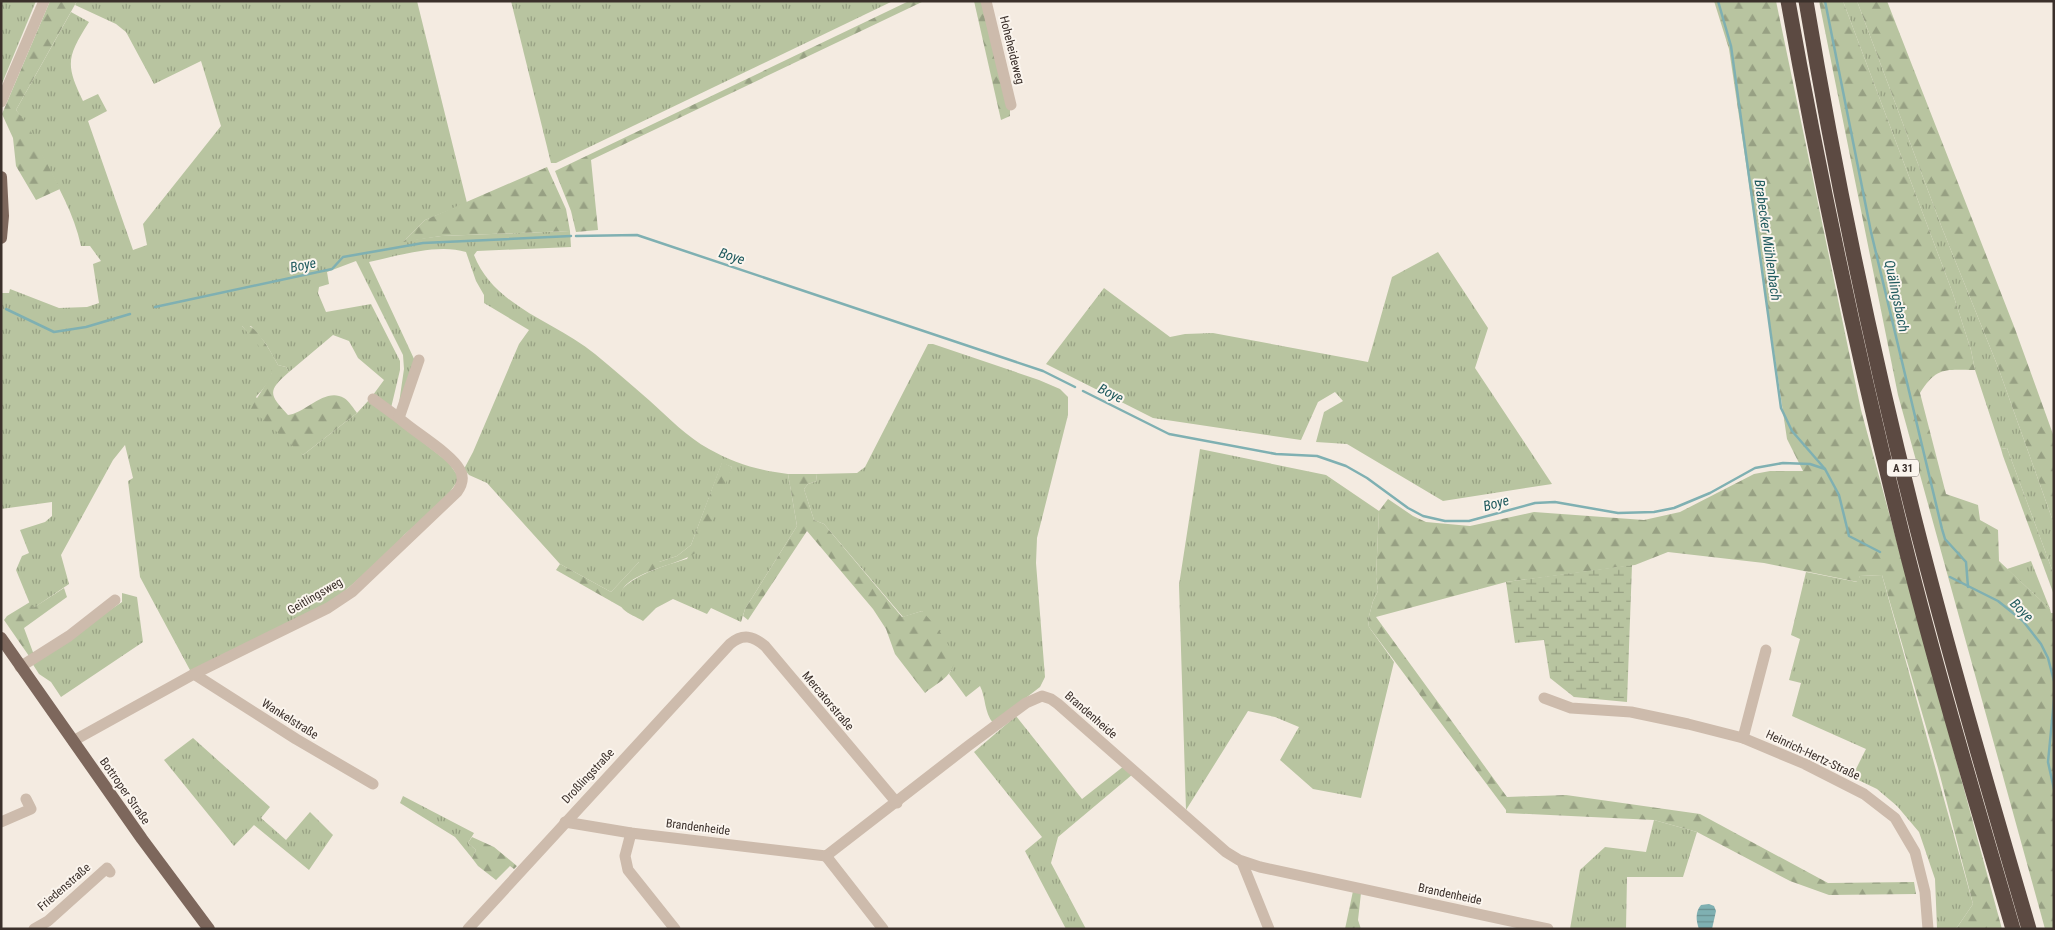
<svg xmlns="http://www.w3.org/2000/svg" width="2055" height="930" font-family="'Roboto Condensed',sans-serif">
	<defs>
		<pattern id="grass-tufts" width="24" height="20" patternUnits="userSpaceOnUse" patternTransform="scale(1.25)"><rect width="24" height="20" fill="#b8c4a0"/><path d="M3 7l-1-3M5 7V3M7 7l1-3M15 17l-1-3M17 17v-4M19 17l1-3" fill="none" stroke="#97a083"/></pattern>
		<pattern id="forest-firs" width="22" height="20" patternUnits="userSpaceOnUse" patternTransform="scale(1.25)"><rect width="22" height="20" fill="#b8c4a0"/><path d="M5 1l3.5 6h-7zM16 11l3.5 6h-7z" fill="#97a083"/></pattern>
		<pattern id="wetland-marsh" width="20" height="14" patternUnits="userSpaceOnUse" patternTransform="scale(1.25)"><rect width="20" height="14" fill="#b8c4a0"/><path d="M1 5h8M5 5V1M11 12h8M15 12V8" fill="none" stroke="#97a083"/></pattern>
		<pattern id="water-rules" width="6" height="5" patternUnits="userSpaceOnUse" patternTransform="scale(1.25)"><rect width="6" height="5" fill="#7fb0b2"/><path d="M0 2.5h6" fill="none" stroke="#699091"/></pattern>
	</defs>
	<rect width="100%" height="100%" fill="#f4ebe1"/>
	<g fill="url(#grass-tufts)">
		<polygon points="1,1 36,1 1,86"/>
		<path d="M77 1H417L467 203 425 220 404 241 441 236 570 231 571 247 477 251 474 255C494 307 556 322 595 354 614 370 632 385 650 401 669 418 687 437 709 449 734 463 760 471 788 474L797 526 745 609 741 622 711 608 707 614 673 599 656 608 643 621C637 617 628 614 623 609 600 583 673 563 687 559L732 467 722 463 691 545 677 556 659 562H639L611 592 560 564 487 483 469 475 464 469 473 452 519 344 529 330 484 303V295L476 281 466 252C438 243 397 256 369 262L415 361 399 403 404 369 403 355 356 261 327 272 329 284 319 287 318 293 326 312 371 304 400 361V370L391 408 373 395 384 380 358 358 349 341 333 335 289 372 286 367 278 365 266 344 251 326H242C252 338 276 357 272 373 269 383 262 390 256 397L303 455 357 413 369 400 448 462 458 476 457 482 444 500 404 535 390 552 333 601 191 672 140 577 128 481 133 478 125 445 113 460 61 555 69 584 32 609 16 570 22 556 29 553 20 530 45 522 52 516V502L1 509V293H9L10 289 59 308 87 307 99 303 93 264 101 261 90 246H81C74 213 58 187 43 157 34 140 27 124 16 110L71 12 89 22C67 57 65 64 83 101L98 94 107 111 88 121 133 250 147 245 143 224 221 126 201 61 154 84 126 32 116 24 75 5Z"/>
		<polygon points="511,1 893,1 556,163 551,163 550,159"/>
		<polygon points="1843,1 1857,1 1942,228 1998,367 2054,524 2054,575 2007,448 2001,449 1975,370 1971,350 1952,291"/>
		<polygon points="1438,252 1488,328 1475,368 1552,484 1443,501 1347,444 1316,442 1324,412 1343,401 1335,392 1318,402 1301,440 1153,418 1046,364 1104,288 1170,337 1185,334 1213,333 1368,362 1392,277"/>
		<path d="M928 344H933L1039 380 1060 389 1068 397V415L1037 538 1036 563 1045 677 1040 687 993 723C984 712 986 698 980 686L966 697 949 674 952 669 922 611 903 617 824 524 814 520 804 489 808 484 817 481 816 474 857 473 865 467Z"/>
		<polygon points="1200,449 1326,475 1379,511 1376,577 1378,591 1373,601 1368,620 1369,627 1394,662 1361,798 1313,789 1280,760 1299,727 1275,717 1248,711 1186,810 1179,585"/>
		<polygon points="2031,561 2050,609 2007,569"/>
		<polygon points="1806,572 1857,582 1860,576 1882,575 1973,904 1956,929 1937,928 1935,879 1919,832 1897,806 1877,789 1852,777 1866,749 1792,716 1801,683 1789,680 1800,639 1791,635"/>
		<polygon points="122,593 137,597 143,642 61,697 51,682 39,674 32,663 122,602"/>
		<polygon points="1016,716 1082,799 1124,766 1133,774 1058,837 1051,863 1086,929 1066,929 1025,851 1042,837 974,752"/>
		<polygon points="193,738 270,807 261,818 286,840 310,812 333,835 309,870 254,825 234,846 164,760"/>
		<polygon points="403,796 474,833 468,843 476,850 472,858 455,837 400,803"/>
		<polygon points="1654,820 1697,832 1683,877 1627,877 1626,929 1570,929 1580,870 1605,847 1646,852"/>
	</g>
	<g fill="url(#forest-firs)">
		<polygon points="50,1 77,1 16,110 26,122 60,189 36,200 16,166 13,138 2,114"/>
		<polygon points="909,1 924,1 591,160 598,230 576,232 571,211 555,171"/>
		<polygon points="974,1 982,1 1010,110 1010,116 1001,120"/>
		<polygon points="1714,1 1776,1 1861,410 2002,929 1956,929 1973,904 1938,768 1882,575 1860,576 1858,582 1764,563 1668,552 1635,565 1506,582 1376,617 1507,797 1566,795 1700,814 1828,883 1914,882 1916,894 1829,895 1790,881 1697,832 1654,820 1506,813 1506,810 1369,627 1368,620 1373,601 1378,591 1376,577 1379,511 1388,499 1413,516 1426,522 1470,526 1534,512 1644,520 1680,512 1754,474 1770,471 1803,471 1787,439 1729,49"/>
		<path d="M1819 1H1843L1952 291 1971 350 1975 370C1946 370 1937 366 1920 393L1946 494 1978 505 1980 520 1998 530 1999 561 2050 609 2051 613H2054V929H2045L1898 395Z"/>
		<polygon points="1857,1 1887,1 2015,329 2054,437 2054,524 1998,367 1942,228"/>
		<polygon points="547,167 566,209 570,231 441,236 403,242 425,220"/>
		<path d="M247 325C258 328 272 354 278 365L286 367 289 372C266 392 270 395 288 415 306 413 325 387 344 398 349 401 354 409 357 413L303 455 251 409C257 396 267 385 272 372L267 356 242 326Z"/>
		<polygon points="2007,448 2054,575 2054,595 2003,456 2001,449"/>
		<path d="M722 462 732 467 701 548C685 568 605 571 623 608L556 570 560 564 611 592 639 562H659L677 556 691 545Z"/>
		<path d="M788 474H816L817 481 808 484 804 489 814 520 824 524 902 617 922 611C933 623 961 653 952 669 947 679 933 686 925 693L895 654 886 629 873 609 807 531 748 620 743 616 745 609 797 526Z"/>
		<polygon points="64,588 67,597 24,628 34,655 29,656 4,620 7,616 30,602 33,608"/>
		<polygon points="472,837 494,847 517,866 514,869 510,866 496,880 478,866 472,858 476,850 468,843"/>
		<polygon points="1353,891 1361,893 1358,920 1361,929 1345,929"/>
	</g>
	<polygon fill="url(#wetland-marsh)" points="1632,565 1627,702 1574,697 1550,678 1544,640 1515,643 1506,582"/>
	<path fill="url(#water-rules)" d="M1709 904 1714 906 1716 911 1712 929H1699C1696 921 1695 912 1701 905Z"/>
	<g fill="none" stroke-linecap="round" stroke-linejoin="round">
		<g stroke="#7fb0b2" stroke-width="2.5">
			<polyline points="1718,1 1731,46 1781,408 1792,431 1825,469"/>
			<polyline points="1825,1 1871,232 1942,529 1945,539 1966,562 1968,587"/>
			<polyline points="576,236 637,235 1043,371 1075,387"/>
			<polyline points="155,307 332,269 343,257 423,243 571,236"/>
			<polyline points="6,309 54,332 86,327 130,314"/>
			<polyline points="1083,391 1169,434 1276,454 1317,456 1346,466 1367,478 1408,508 1423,516 1445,521 1469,521 1535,503 1555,502 1618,513 1654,512 1674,508 1710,493 1755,468 1783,463 1810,464 1825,469 1839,495 1849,536 1880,552"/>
			<polyline points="1950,577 1998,601 2023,621 2041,644 2048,658 2054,681"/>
			<polyline points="2054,700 2048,762 2054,789"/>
		</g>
		<g stroke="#cdbbac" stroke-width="11">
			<polyline points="986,1 1011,105"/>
			<polyline points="1,102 44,1"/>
			<polyline points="373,399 399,418"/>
			<polyline points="20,667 69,636 115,600"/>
			<polyline points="194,674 296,739 373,784"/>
			<polyline points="1544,698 1571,708 1631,712 1688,724 1743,738 1805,764 1864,794 1895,818 1915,852 1925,892 1928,929"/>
			<polyline points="1743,738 1766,650"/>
			<path d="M73 741 194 674 328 608 352 592 457 492C462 485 464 477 460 470 451 453 414 432 399 418L419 360"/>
			<polyline points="1,822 31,809 26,799"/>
			<polyline points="565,822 631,833 826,856 968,746 1026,703 1042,696 1051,699 1058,704 1226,852 1239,860 1260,867 1548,929"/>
			<polyline points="631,833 625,856 628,870 675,929"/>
			<polyline points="826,856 883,929"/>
			<polyline points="1242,862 1269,929"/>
			<polyline points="34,929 48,921 107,868 110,872"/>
			<path d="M468 929 730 644C743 633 753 636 765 646L897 803"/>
		</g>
		<g stroke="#7d675c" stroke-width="12">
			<polyline points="1,177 3,216 1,238"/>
			<polyline points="1,638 142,839 209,929"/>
		</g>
		<g stroke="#5c4a42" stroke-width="15">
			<path d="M1788 1C1819 175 1856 347 1898 517 1932 656 1973 792 2013 929"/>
			<path d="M1806 1C1835 174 1871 347 1914 517 1949 655 1989 792 2029 929"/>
		</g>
	</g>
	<g text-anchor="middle" stroke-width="4" stroke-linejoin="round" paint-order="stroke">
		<rect fill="#fbf5ee" stroke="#756b66" stroke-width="1" x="1887" y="459.5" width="32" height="17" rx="4"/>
		<g font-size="11" font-weight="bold" fill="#3b302b">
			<text x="1903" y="472">A 31</text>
		</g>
		<g font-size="12" fill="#3b302b" stroke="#fbf5ee">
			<text transform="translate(1012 50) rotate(76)" y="4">Hoheheideweg</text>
			<text transform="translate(315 596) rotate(-30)" y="4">Geitlingsweg</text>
			<text transform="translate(828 701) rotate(50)" y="4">Mercatorstraße</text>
			<text transform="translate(1091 715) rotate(41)" y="4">Brandenheide</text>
			<text transform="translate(290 719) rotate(32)" y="4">Wankelstraße</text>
			<text transform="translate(1813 755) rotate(25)" y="4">Heinrich-Hertz-Straße</text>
			<text transform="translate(588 776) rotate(-47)" y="4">Droßlingstraße</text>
			<text transform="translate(125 791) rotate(55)" y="4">Bottroper Straße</text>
			<text transform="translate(698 827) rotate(7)" y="4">Brandenheide</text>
			<text transform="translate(64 887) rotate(-41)" y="4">Friedenstraße</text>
			<text transform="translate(1450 894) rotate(12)" y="4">Brandenheide</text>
		</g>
		<g font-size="14" font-style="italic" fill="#1f5a5e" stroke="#fbf5ee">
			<text transform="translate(1768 240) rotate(82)" y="5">Brabecker Mühlenbach</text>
			<text transform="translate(732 256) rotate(18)" y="5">Boye</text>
			<text transform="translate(303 265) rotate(-12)" y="5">Boye</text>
			<text transform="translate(1897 296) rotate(78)" y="5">Quälingsbach</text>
			<text transform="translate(1111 393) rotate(26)" y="5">Boye</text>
			<text transform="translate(1496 503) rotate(-15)" y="5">Boye</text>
			<text transform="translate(2022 610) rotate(44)" y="5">Boye</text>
		</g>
	</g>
	<rect width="2055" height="930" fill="none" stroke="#3b302b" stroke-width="5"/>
</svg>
